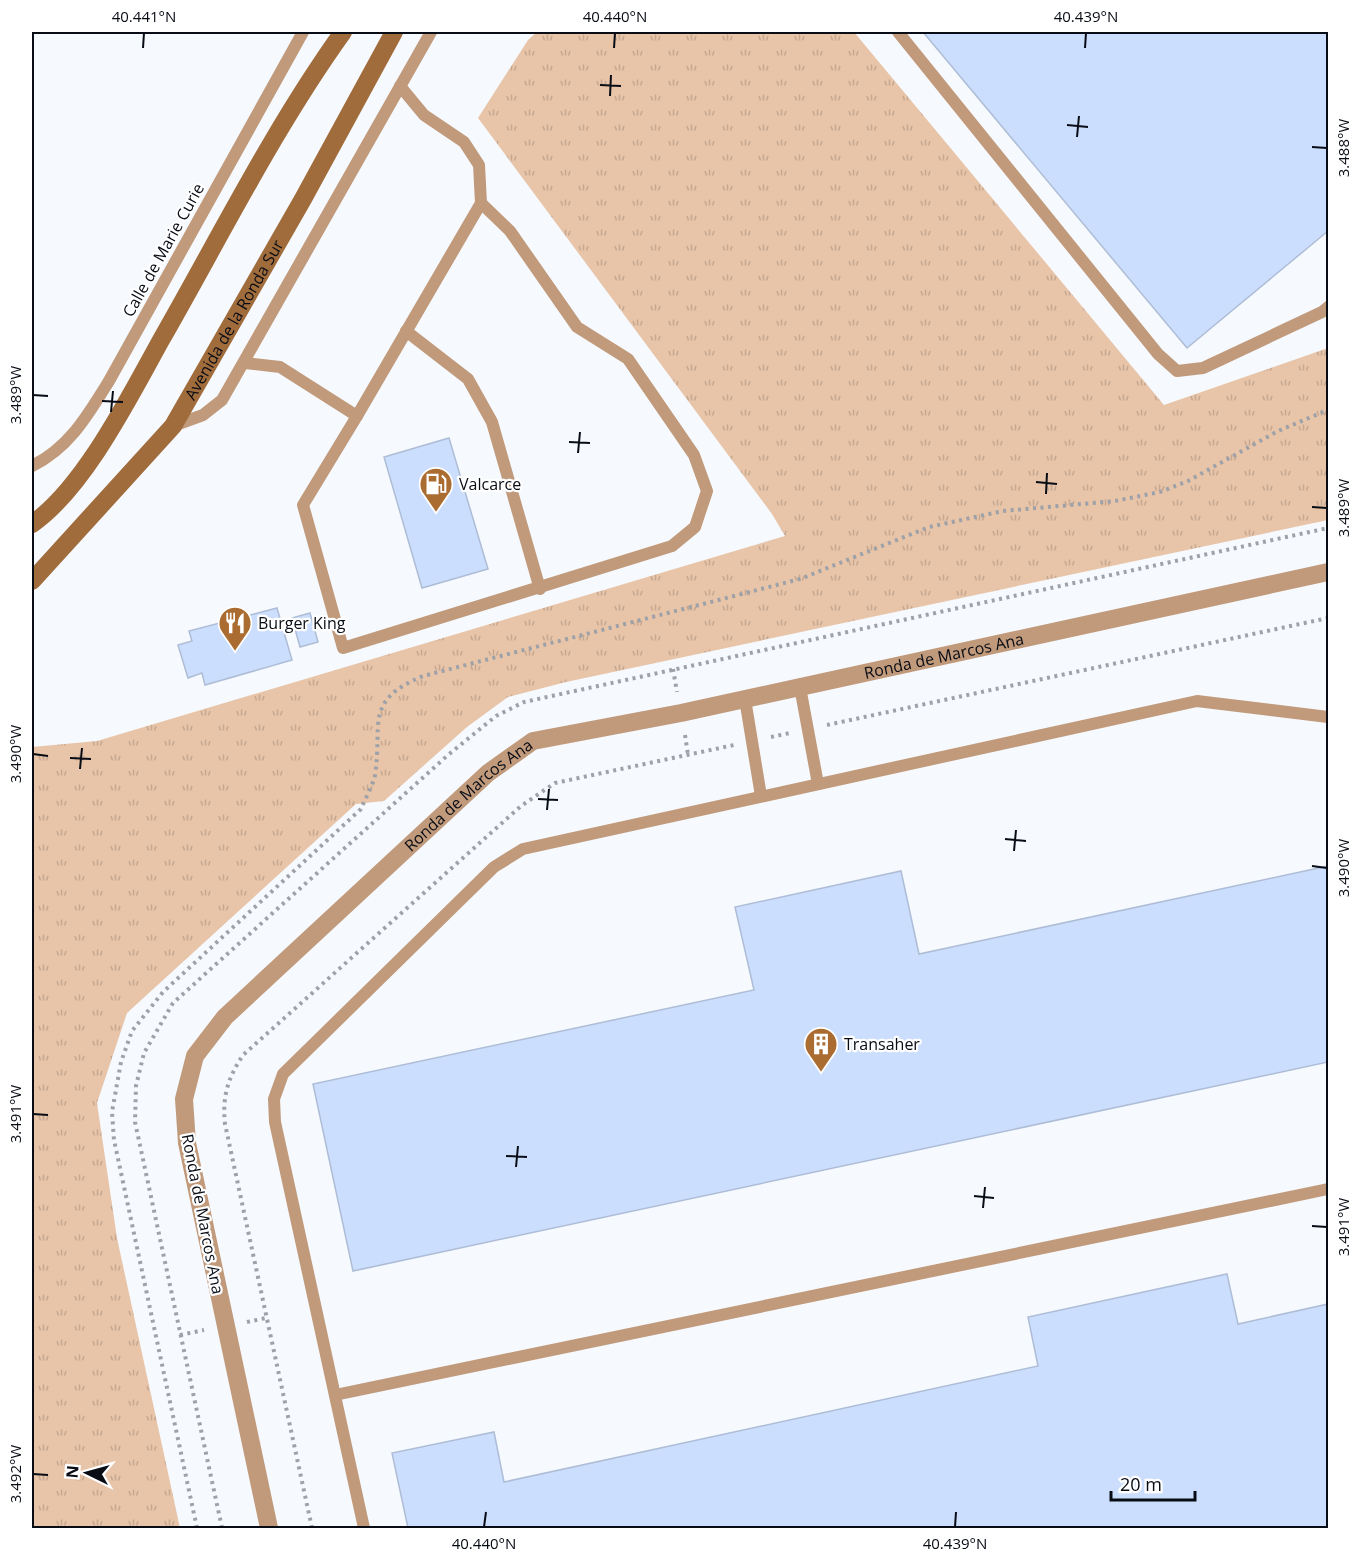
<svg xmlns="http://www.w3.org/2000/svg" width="1360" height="1560" font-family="'Open Sans',sans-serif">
	<defs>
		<pattern id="grass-tufts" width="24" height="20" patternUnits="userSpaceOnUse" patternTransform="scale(1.5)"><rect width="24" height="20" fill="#e8c5a9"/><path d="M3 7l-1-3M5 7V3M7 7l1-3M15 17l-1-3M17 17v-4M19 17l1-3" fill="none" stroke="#c6a891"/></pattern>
	</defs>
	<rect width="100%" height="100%" fill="#f6f9fe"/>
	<polygon fill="url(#grass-tufts)" points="537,32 854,32 1164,405 1328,348 1328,520 566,682 508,697 467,727 384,801 356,804 127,1013 97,1103 117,1238 180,1528 32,1528 32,747 97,741 785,536 772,514 478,118 528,40"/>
	<g fill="#ccdefd" stroke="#aebdd6" stroke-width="1.5">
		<polygon points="923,32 1328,32 1328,231 1187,348"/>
		<polygon points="449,438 488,569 422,588 384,457"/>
		<polygon points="277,608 292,660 205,685 202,673 188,678 178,645 192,641 189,631"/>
		<polygon points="310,613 318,642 300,647 292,618"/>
		<polygon points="1328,866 1328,1062 353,1271 313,1084 754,990 735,907 901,871 919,954"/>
		<polygon points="1227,1274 1238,1324 1328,1304 1328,1528 408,1528 392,1453 494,1432 504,1482 1038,1366 1028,1317"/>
	</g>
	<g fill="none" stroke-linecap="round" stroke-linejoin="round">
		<g stroke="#9ea1a7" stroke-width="4" stroke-dasharray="3 4.5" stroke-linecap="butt">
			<polyline points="673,669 677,692"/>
			<polyline points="827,725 1328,618"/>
			<polyline points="685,735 688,755"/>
			<polyline points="771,737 790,733"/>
			<polyline points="247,1322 266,1318"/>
			<polyline points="180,1335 204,1330"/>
			<path d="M197 1528 114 1140 112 1112 121 1062 132 1031 163 992 361 809C365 798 373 786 375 775 383 723 363 701 423 676L800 579 929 527 1003 511 1115 501 1160 492 1188 481 1278 431 1328 410"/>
			<polyline points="222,1528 135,1122 136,1086 144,1053 173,1003 448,755 496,716 524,702 1328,528"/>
			<path d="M312 1528 225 1124C222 1096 228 1078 243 1055L521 806 555 783 734 745"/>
		</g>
		<g stroke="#c09a7b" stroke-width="12">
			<polyline points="898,32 1158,354 1177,371 1203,368 1322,312 1328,307"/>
			<polyline points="406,331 468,379 492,422 540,589"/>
			<polyline points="245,363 280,367 357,416 481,203 479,165 464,142 424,115 400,86"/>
			<polyline points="357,416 303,505 343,648 672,546 695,527 707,491 694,455 628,359 577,327 510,231 481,203"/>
			<polyline points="173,426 203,415 222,400 431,32"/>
			<path d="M32 466C69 448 88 415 109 381L303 32"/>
			<polyline points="800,687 818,784"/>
			<polyline points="745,699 761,796"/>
			<polyline points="335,1395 1328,1189"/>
			<polyline points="364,1528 275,1122 274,1099 283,1074 494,867 523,849 1197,701 1328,717"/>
		</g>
		<path stroke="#c09a7b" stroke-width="18" id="s1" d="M269 1528 187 1143 184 1099 195 1056 225 1017 488 773 533 741 681 713 1328 572"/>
		<g stroke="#a16c3b" stroke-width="18">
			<path d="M32 524C84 488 130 396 161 340 220 237 274 128 343 32"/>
			<path id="s2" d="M32 581 173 426 303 199 394 32"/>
		</g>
	</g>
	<path fill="none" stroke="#080c15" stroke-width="2" d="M143 48 144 33M614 48 615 33M1085 48 1086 33M600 85 621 86M610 96 611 75M1067 125 1088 127M1077 137 1079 116M1312 147 1327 148M33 395 48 396M102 401 123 402M111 412 113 391M569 442 590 443M578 453 580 432M1036 482 1057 484M1046 494 1047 473M1312 507 1327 508M33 754 48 756M70 758 91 759M80 769 82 748M538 799 558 800M547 810 549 789M1005 839 1026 841M1014 851 1016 830M1312 866 1327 868M33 1114 48 1115M506 1156 527 1157M516 1167 518 1146M974 1196 994 1198M983 1208 985 1187M1312 1226 1327 1227M33 1474 48 1475M484 1527 486 1512M955 1527 956 1512"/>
	<defs>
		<g id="fuel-pin" transform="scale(1.725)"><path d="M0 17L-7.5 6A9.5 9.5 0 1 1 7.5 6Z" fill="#aa6c31" stroke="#fff"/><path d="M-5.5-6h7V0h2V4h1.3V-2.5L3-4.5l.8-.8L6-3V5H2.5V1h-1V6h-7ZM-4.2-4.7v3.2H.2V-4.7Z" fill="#fff"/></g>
		<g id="restaurant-pin" transform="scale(1.725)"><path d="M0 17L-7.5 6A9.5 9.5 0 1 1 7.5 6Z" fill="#aa6c31" stroke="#fff"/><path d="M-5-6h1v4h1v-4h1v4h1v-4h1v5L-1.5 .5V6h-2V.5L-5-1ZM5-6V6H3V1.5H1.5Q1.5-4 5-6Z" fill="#fff"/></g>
		<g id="building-pin" transform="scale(1.725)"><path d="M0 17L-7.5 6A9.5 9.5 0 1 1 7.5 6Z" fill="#aa6c31" stroke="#fff"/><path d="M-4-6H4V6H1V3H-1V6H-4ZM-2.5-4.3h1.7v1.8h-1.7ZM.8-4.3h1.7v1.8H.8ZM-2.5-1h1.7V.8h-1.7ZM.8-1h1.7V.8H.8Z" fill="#fff"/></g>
	</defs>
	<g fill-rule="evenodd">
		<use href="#fuel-pin" x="436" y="484"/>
		<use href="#restaurant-pin" x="235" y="623"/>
		<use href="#building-pin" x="821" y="1044"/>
	</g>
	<g text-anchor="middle" stroke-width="4.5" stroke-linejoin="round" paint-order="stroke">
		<g font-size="16" fill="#080c15" stroke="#fff">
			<text transform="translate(163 250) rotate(-61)" y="6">Calle de Marie Curie</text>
			<text dy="6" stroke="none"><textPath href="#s2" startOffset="332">Avenida de la Ronda Sur</textPath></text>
			<text dy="6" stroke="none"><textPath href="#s1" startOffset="1365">Ronda de Marcos Ana</textPath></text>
			<text dy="6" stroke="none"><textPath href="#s1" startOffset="861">Ronda de Marcos Ana</textPath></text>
			<text transform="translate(203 1214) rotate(79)" y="6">Ronda de Marcos Ana</text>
		</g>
		<g font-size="16" fill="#080c15" stroke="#fff" text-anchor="start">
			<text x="459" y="490">Valcarce</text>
			<text x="258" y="629">Burger King</text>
			<text x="844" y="1050">Transaher</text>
		</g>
	</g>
	<rect width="1360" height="1560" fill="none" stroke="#ffffff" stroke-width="66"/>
	<g transform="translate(87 1473) rotate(275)" stroke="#ffffff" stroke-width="4.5" paint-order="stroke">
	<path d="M0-4.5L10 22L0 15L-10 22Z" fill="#080c15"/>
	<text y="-9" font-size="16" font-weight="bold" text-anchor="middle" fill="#080c15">N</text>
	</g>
	<path d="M1111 1491v9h84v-9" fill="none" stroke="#080c15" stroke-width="3"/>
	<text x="1120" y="1491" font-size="18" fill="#080c15" stroke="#ffffff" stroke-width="4.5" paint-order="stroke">20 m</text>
	<rect x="33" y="33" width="1294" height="1494" fill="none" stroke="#080c15" stroke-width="2"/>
	<g font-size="15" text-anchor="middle" fill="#080c15">
		<text x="144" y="22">40.441°N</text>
		<text x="615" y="22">40.440°N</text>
		<text x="1086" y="22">40.439°N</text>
		<text transform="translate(1344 148) rotate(-90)" y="5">3.488°W</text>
		<text transform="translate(16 395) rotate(-90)" y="5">3.489°W</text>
		<text transform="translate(1344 508) rotate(-90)" y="5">3.489°W</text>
		<text transform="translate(16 754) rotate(-90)" y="5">3.490°W</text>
		<text transform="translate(1344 868) rotate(-90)" y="5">3.490°W</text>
		<text transform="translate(16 1114) rotate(-90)" y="5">3.491°W</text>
		<text transform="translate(1344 1227) rotate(-90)" y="5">3.491°W</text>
		<text transform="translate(16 1474) rotate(-90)" y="5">3.492°W</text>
		<text x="484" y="1549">40.440°N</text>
		<text x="955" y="1549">40.439°N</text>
	</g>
</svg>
